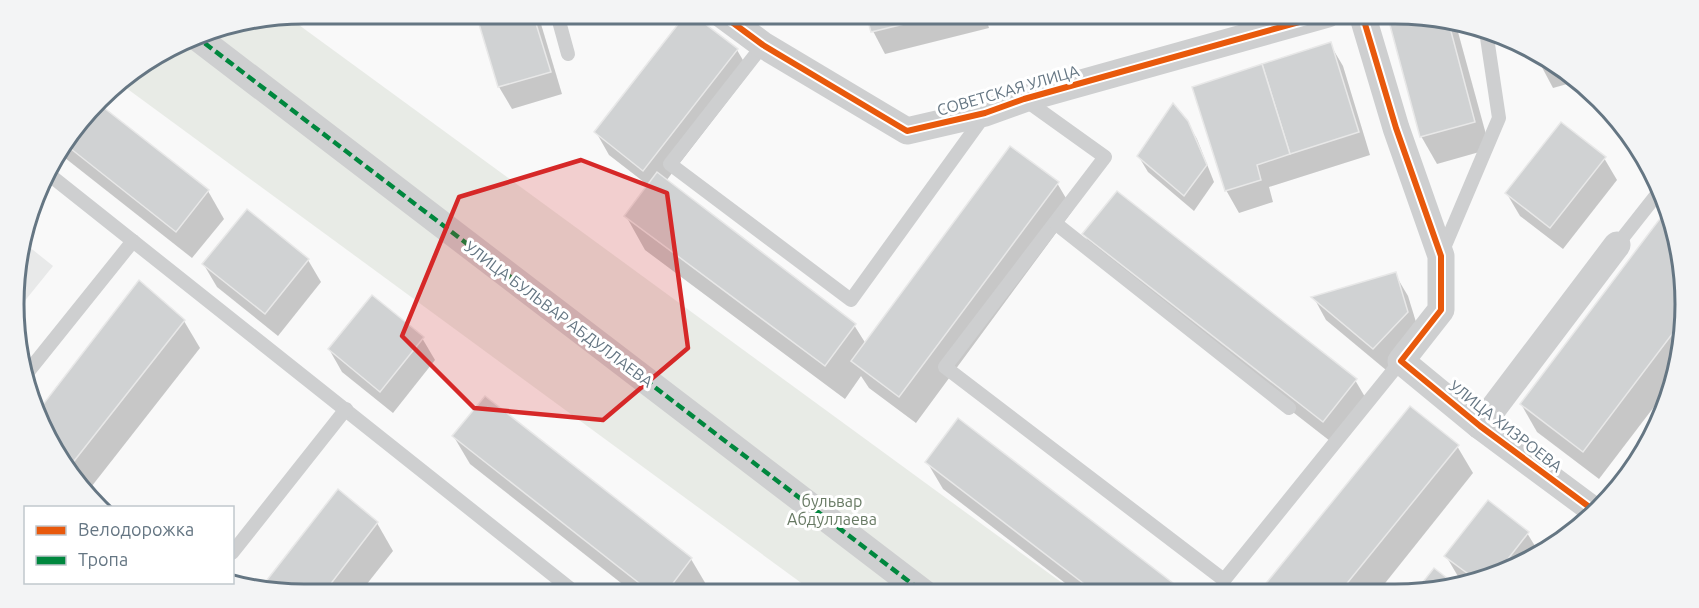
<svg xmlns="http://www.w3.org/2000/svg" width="1699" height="608" font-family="Ubuntu,sans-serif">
	<rect width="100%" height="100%" fill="#f9f9f9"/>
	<polygon fill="#e8e9e9" points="23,242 53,266 19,308 16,266"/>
	<polygon fill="#e8ebe6" points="288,17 1076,593 815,593 118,82 193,35"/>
	<g fill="#0003">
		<polygon points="478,14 538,14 562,94 512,109 499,87"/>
		<polygon points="688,14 737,50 750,72 666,181 854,325 866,344 1057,183 1073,210 916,423 869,388 861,376 845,399 645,250 626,216 649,186 609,155 596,132"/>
		<polygon points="868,14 985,14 989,28 885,54 873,31"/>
		<polygon points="1034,14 1048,14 1036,17"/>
		<polygon points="1388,14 1455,21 1490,149 1437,164 1421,136"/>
		<polygon points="1330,44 1343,66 1370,155 1269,187 1273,202 1239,213 1226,190"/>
		<polygon points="1536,56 1572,73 1578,81 1553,88"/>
		<polygon points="98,105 208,191 224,219 192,258 60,154"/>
		<polygon points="1187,122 1197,139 1214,182 1194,211 1148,172 1139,157"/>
		<polygon points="1604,158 1617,180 1563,249 1520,216 1507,194"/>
		<polygon points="1665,214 1683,266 1676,378 1599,479 1537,432 1521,404"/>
		<polygon points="1084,234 1355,380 1371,407 1339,448 1100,262"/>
		<polygon points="308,260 321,282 278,336 217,287 204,265"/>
		<polygon points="1395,274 1408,296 1420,335 1386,370 1326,320 1314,298"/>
		<polygon points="140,282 184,321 200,348 88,491 63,466 39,412"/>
		<polygon points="422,338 435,360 393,413 342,372 329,349"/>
		<polygon points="1410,408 1457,446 1473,473 1378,592 1261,592"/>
		<polygon points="454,437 691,559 707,586 701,594 635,594 470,464"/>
		<polygon points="927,462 1183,593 1078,593 943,489"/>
		<polygon points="377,523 393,551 359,594 304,594 261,589"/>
		<polygon points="1527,533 1540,554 1523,565 1465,582 1459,578 1446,556"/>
	</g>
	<g fill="#d0d2d3" stroke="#e8e8e8" stroke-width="1.5">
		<polygon points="476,14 533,14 551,72 498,87"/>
		<polygon points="686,14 692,14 738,49 643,171 594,132"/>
		<polygon points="866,14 945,14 871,32"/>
		<polygon points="1387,14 1448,20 1475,122 1420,137"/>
		<polygon points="1331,42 1359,132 1290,154 1262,64"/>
		<polygon points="1262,64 1290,154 1257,165 1261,180 1225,191 1192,87"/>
		<polygon points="1173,103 1188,121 1207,165 1184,196 1137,156"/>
		<polygon points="99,104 209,190 176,232 66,145"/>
		<polygon points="1561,122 1606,157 1550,228 1505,193"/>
		<polygon points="1010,146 1059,182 899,397 851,361"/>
		<polygon points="657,172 856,324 825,366 624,216"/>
		<polygon points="1117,191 1357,379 1323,422 1082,234"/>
		<polygon points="247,209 309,259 265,314 202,264"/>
		<polygon points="1665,212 1683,266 1679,325 1583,452 1520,404"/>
		<polygon points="1396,272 1408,312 1373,349 1311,297"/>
		<polygon points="139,280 185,320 67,470 63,466 38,411"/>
		<polygon points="372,295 424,337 380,392 328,349"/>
		<polygon points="485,396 692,558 665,594 653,594 452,436"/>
		<polygon points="1410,406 1459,445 1340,592 1259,592"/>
		<polygon points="958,418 1186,593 1096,593 925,462"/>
		<polygon points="338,489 378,522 323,594 304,594 260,589"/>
		<polygon points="1488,500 1529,532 1497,573 1475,579 1444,556"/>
		<polygon points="1434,568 1456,585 1433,592 1415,592"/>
	</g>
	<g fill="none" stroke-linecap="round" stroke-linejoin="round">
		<g stroke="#cecfd0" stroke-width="14">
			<polyline points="557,14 568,54"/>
			<polyline points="763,45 670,164 851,300 984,116"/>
			<polyline points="1024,99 1105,157 945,367 1224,580 1401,361"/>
			<polyline points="46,172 577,594"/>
			<polyline points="1055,223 1289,408"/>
			<polyline points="1617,245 1658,193"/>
			<polyline points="1441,255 1499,118 1486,31"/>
			<polyline points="23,378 133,241"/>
			<polyline points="232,553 346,409"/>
		</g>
		<g stroke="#cecfd0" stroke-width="27">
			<polyline points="721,14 763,45 907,131 985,113 1024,99 1328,14"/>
			<polyline points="1362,14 1396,128 1441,256 1441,310 1401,361 1480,426 1596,512"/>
			<polyline points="194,35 924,593"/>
			<polyline points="1480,426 1617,245"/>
		</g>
		<polyline stroke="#00873e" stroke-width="4.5" stroke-dasharray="9 4.5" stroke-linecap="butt" points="194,35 924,593"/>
		<g stroke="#fff" stroke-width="10">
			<g id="cycleway">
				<polyline points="721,14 763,45 907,131 985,113 1024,99 1328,14"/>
				<polyline points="1362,14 1396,128 1441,256 1441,310 1401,361 1480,426 1596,512"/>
			</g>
		</g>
		<use href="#cycleway" stroke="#e8590c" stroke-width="6"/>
	</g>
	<path fill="#d62828" fill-opacity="0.2" stroke="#d62828" stroke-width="4.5" stroke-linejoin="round" d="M581 160 667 193 688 348 603 420 474 408 402 336 459 197Z"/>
	<g text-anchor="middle" stroke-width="6" stroke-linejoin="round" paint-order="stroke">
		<g font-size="16" fill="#657683" stroke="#fff">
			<text transform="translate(1008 90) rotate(-16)" y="6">СОВЕТСКАЯ УЛИЦА</text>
			<text transform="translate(559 314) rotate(37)" y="6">УЛИЦА БУЛЬВАР АБДУЛЛАЕВА</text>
			<text transform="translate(1506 426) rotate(38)" y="6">УЛИЦА ХИЗРОЕВА</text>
		</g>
		<g font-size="16" fill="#687a64" stroke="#fff">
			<text x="832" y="507">бульвар<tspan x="832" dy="18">Абдуллаева</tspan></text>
		</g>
	</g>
	<path d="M0 0H1699V608H0ZM304 24H1395A280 280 0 0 1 1675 304V304A280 280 0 0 1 1395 584H304A280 280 0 0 1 24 304V304A280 280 0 0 1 304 24Z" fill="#f3f4f5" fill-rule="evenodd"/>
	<path fill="none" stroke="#657683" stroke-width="3" d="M304 24H1395A280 280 0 0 1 1675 304V304A280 280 0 0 1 1395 584H304A280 280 0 0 1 24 304V304A280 280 0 0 1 304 24Z"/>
	<rect x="24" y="506" width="210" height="78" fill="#ffffff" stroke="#c1c8cd" stroke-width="1.5"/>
	<rect x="36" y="526" width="30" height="9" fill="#e8590c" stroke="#c1c8cd" stroke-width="1.5"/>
	<text x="78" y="536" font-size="18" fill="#657683">Велодорожка</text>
	<rect x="36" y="556" width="30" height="9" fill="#00873e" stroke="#c1c8cd" stroke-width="1.5"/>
	<text x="78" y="566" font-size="18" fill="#657683">Тропа</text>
</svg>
